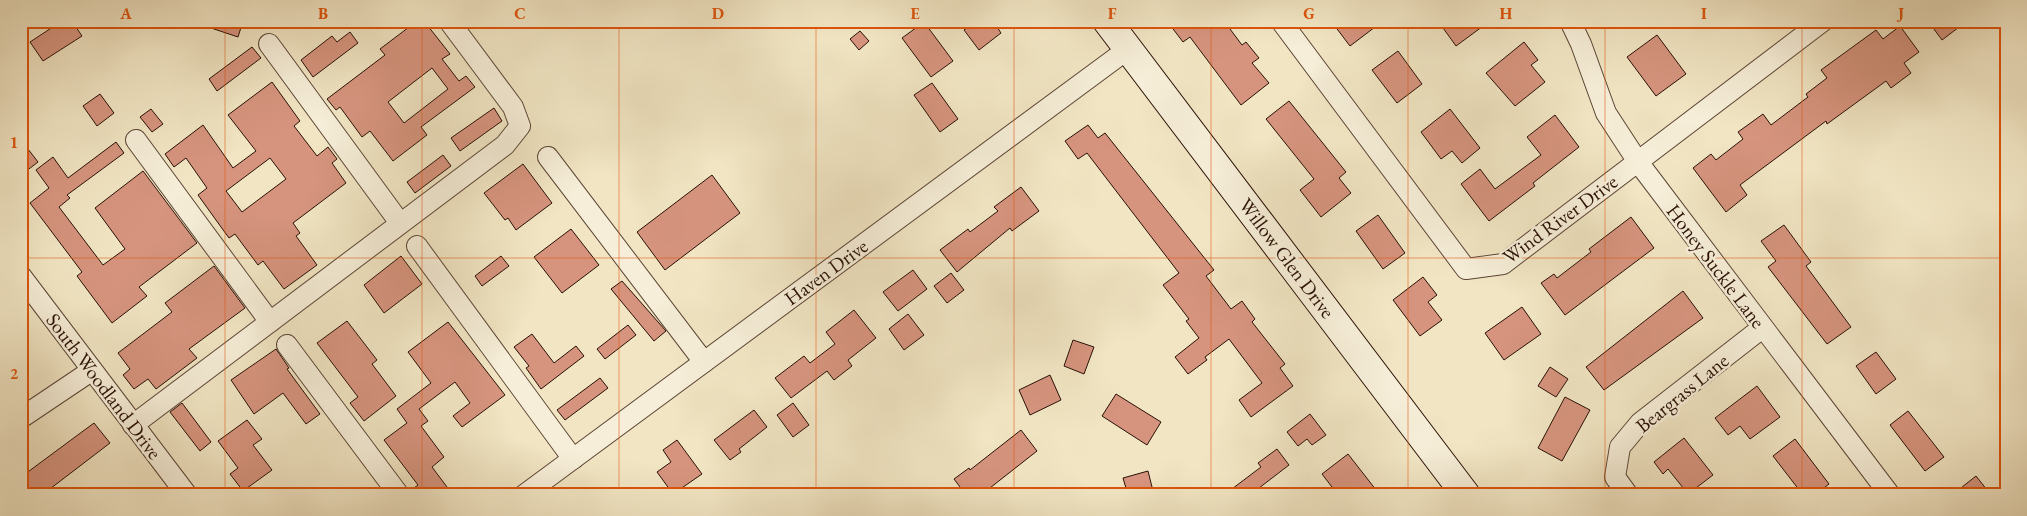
<svg xmlns="http://www.w3.org/2000/svg" width="2027" height="516" font-family="'EB Garamond',serif">
	<rect width="100%" height="100%" fill="#f1e5c3"/>
	<filter id="stains"><feTurbulence type="fractalNoise" baseFrequency=".004" numOctaves="4"/><feColorMatrix values="0 0 0 0 .2 0 0 0 0 .09 0 0 0 0 .02 0 0 0 .5 -.17"/></filter>
	<radialGradient id="worn" r=".72"><stop offset=".6" stop-color="#630" stop-opacity="0"/><stop offset="1" stop-color="#630" stop-opacity=".3"/></radialGradient>
	<g fill="#d6947e" stroke="#291006" fill-rule="evenodd">
		<polygon points="62,21 72,21 82,36 43,61 30,42"/>
		<polygon points="199,21 243,21 238,37 199,24"/>
		<path d="M417 21H424L450 54 442 59 459 81 466 76 475 87 421 127 427 135 393 161 370 131 362 137 340 107 336 110 327 99 385 55 380 49ZM432 68 448 89 404 123 388 102Z"/>
		<polygon points="976,21 993,21 1001,33 979,50 964,30"/>
		<polygon points="1167,21 1224,21 1242,45 1246,42 1259,58 1252,63 1269,83 1241,105 1190,37 1183,42"/>
		<polygon points="1331,21 1383,21 1350,46"/>
		<polygon points="1438,21 1490,21 1456,46"/>
		<polygon points="1928,21 1967,21 1942,40"/>
		<polygon points="924,22 953,61 931,77 902,38"/>
		<polygon points="1900,26 1919,52 1904,63 1911,73 1891,88 1886,81 1827,124 1826,121 1740,185 1747,195 1726,212 1693,168 1711,154 1716,160 1743,139 1738,132 1763,114 1771,125 1808,97 1806,94 1827,78 1821,70 1876,30 1883,39"/>
		<polygon points="860,31 869,41 859,50 850,39"/>
		<polygon points="350,32 358,43 313,77 301,60 332,36 337,42"/>
		<polygon points="1657,35 1686,74 1656,96 1627,57"/>
		<polygon points="1524,42 1538,60 1531,65 1545,82 1515,106 1486,73"/>
		<polygon points="252,47 261,58 217,91 209,79"/>
		<polygon points="1398,51 1422,84 1397,103 1372,70"/>
		<path d="M272 82 300 121 294 126 317 156 328 147 337 159 332 163 346 183 293 223 300 233 296 236 317 265 284 289 263 261 258 265 235 234 229 238 221 227 198 195 207 188 186 158 174 167 165 154 203 125 233 168 256 151 228 115ZM270 158 286 179 242 212 226 191Z"/>
		<polygon points="932,83 958,119 940,132 914,95"/>
		<polygon points="100,94 114,113 97,126 83,106"/>
		<polygon points="1289,101 1346,172 1339,178 1351,193 1321,217 1300,190 1314,179 1266,119"/>
		<polygon points="494,108 502,121 460,151 451,138"/>
		<polygon points="151,109 163,124 152,132 140,117"/>
		<polygon points="1450,109 1480,148 1462,163 1452,151 1441,159 1421,132"/>
		<polygon points="1555,115 1579,147 1533,183 1535,186 1489,221 1461,184 1480,169 1495,189 1541,155 1527,137"/>
		<polygon points="1088,125 1098,138 1105,133 1214,270 1206,276 1231,309 1242,301 1255,319 1252,322 1285,364 1280,368 1293,386 1251,417 1239,400 1262,383 1229,339 1205,357 1207,360 1188,374 1175,357 1199,338 1186,321 1189,319 1163,285 1179,273 1087,153 1078,159 1065,141"/>
		<polygon points="21,140 38,162 21,175"/>
		<polygon points="116,142 124,153 67,195 70,198 59,207 103,265 125,249 95,208 143,171 197,243 139,287 147,296 112,323 77,276 82,272 30,203 49,188 36,170 53,157 68,178"/>
		<polygon points="443,155 451,166 415,193 407,182"/>
		<polygon points="523,164 552,203 516,230 508,218 505,220 484,193"/>
		<polygon points="712,175 740,213 665,270 637,232"/>
		<polygon points="1021,187 1039,211 1012,231 1010,228 957,272 940,250 968,229 970,232 998,211 994,207"/>
		<polygon points="1378,215 1405,253 1383,269 1356,231"/>
		<polygon points="1631,217 1654,248 1565,315 1541,283 1554,274 1557,278 1591,252 1589,249"/>
		<polygon points="1784,225 1811,262 1806,266 1851,327 1827,344 1768,267 1776,261 1761,241"/>
		<polygon points="571,229 599,265 562,293 534,257"/>
		<polygon points="401,256 422,284 384,313 364,285"/>
		<polygon points="501,256 509,266 482,286 475,276"/>
		<polygon points="214,266 245,308 189,349 197,358 156,389 148,379 134,389 123,375 130,369 118,353 172,312 165,303"/>
		<polygon points="913,270 927,289 898,311 883,292"/>
		<polygon points="951,273 964,290 947,303 934,286"/>
		<polygon points="1423,277 1437,295 1428,302 1442,320 1420,336 1393,300"/>
		<polygon points="622,281 666,331 654,341 611,289"/>
		<polygon points="1683,291 1703,318 1604,390 1586,367"/>
		<polygon points="1522,307 1541,334 1504,360 1485,333"/>
		<polygon points="854,310 876,338 848,360 852,366 834,380 827,371 791,398 775,378 804,356 810,363 835,344 826,332"/>
		<polygon points="908,314 924,335 904,350 889,329"/>
		<polygon points="347,321 377,360 372,364 396,396 364,421 350,403 358,397 317,343"/>
		<polygon points="448,322 505,395 462,427 453,416 470,403 455,382 419,409 428,421 421,426 444,457 432,467 453,495 411,495 410,491 418,485 384,440 407,423 397,409 431,383 408,352"/>
		<polygon points="628,325 636,335 605,359 597,349"/>
		<polygon points="532,334 554,363 576,346 584,356 541,389 526,368 529,366 514,347"/>
		<polygon points="1073,340 1094,347 1084,374 1064,366"/>
		<polygon points="276,349 289,368 287,369 320,414 306,424 283,393 254,414 231,380"/>
		<polygon points="1876,352 1896,379 1876,394 1856,366"/>
		<polygon points="1550,367 1568,379 1556,397 1538,386"/>
		<polygon points="1050,375 1061,400 1030,415 1019,390"/>
		<polygon points="600,378 608,388 565,420 557,410"/>
		<polygon points="1757,386 1780,417 1750,439 1740,426 1728,435 1715,418"/>
		<polygon points="1116,394 1161,422 1147,445 1102,416"/>
		<polygon points="1565,397 1590,410 1562,461 1538,448"/>
		<polygon points="182,403 211,442 200,451 170,412"/>
		<polygon points="793,403 809,425 793,437 777,415"/>
		<polygon points="754,410 767,427 739,449 741,452 730,460 714,440"/>
		<polygon points="1908,411 1944,457 1925,471 1890,425"/>
		<polygon points="1310,414 1326,435 1312,445 1307,439 1298,446 1287,432"/>
		<polygon points="247,420 262,439 253,445 272,470 243,491 230,474 238,468 218,441"/>
		<polygon points="94,423 110,443 42,495 21,495 21,477"/>
		<polygon points="1021,430 1037,451 981,495 966,495 954,479 969,468 970,470"/>
		<polygon points="1684,438 1713,475 1688,494 1668,469 1663,474 1654,462"/>
		<polygon points="1795,439 1829,484 1815,495 1803,495 1773,456"/>
		<polygon points="677,440 702,474 673,494 657,472 671,462 663,450"/>
		<polygon points="1277,449 1289,465 1250,495 1224,495 1261,467 1258,463"/>
		<polygon points="1348,454 1380,495 1338,495 1322,474"/>
		<polygon points="1148,471 1154,495 1128,495 1123,478"/>
		<polygon points="1976,476 1991,495 1952,495"/>
	</g>
	<g fill="none" stroke-linecap="round" stroke-linejoin="round">
		<g stroke="#5b4535" stroke-width="22">
			<g id="minor">
				<polyline points="1281,21 1466,269 1503,264 1823,21"/>
				<polyline points="1570,21 1581,44 1606,113 1638,162 1890,495"/>
				<polyline points="269,44 400,223"/>
				<polyline points="136,140 270,322"/>
				<polyline points="548,157 704,362"/>
				<polyline points="417,246 573,459"/>
				<polyline points="21,276 187,495"/>
				<polyline points="287,345 399,495"/>
				<polyline points="21,418 91,371"/>
				<polyline points="133,425 505,145 520,126 513,107 449,21"/>
				<polyline points="524,495 1128,49"/>
				<polyline points="1628,495 1615,477 1620,447 1640,423 1762,328"/>
			</g>
		</g>
		<g stroke="#291006" stroke-width="30">
			<polyline id="secondary" points="1107,21 1466,495"/>
		</g>
		<use href="#minor" stroke="#f6eed8" stroke-width="20"/>
		<use href="#secondary" stroke="#f6eed8" stroke-width="28"/>
	</g>
	<path fill="none" stroke="#de550c" stroke-width="1" stroke-opacity="0.55" d="M225 21V495M422 21V495M619 21V495M816 21V495M1014 21V495M1211 21V495M1408 21V495M1605 21V495M1802 21V495M21 258H2006"/>
	<g text-anchor="middle" stroke-width="5" stroke-linejoin="round" paint-order="stroke">
		<g font-size="20" fill="#291006" stroke="#f6eed8">
			<text transform="translate(1560 219) rotate(-36)" y="7">Wind River Drive</text>
			<text transform="translate(1287 258) rotate(53)" y="7">Willow Glen Drive</text>
			<text transform="translate(1716 266) rotate(53)" y="7">Honey Suckle Lane</text>
			<text transform="translate(826 272) rotate(-36)" y="7">Haven Drive</text>
			<text transform="translate(104 386) rotate(53)" y="7">South Woodland Drive</text>
			<text transform="translate(1682 393) rotate(-39)" y="7">Beargrass Lane</text>
		</g>
	</g>
	<rect width="2027" height="516" fill="none" stroke="#f1e5c3" stroke-width="55"/>
	<rect x="28" y="28" width="1972" height="460" fill="none" stroke="#de550c" stroke-width="2"/>
	<g font-size="16" text-anchor="middle" font-weight="bold" fill="#de550c">
		<text x="126" y="19">A</text>
		<text x="323" y="19">B</text>
		<text x="520" y="19">C</text>
		<text x="718" y="19">D</text>
		<text x="915" y="19">E</text>
		<text x="1112" y="19">F</text>
		<text x="1309" y="19">G</text>
		<text x="1506" y="19">H</text>
		<text x="1704" y="19">I</text>
		<text x="1901" y="19">J</text>
		<text x="14" y="148">1</text>
		<text x="14" y="379">2</text>
	</g>
	<rect width="100%" height="100%" filter="url(#stains)"/>
	<rect width="100%" height="100%" fill="url(#worn)"/>
</svg>
